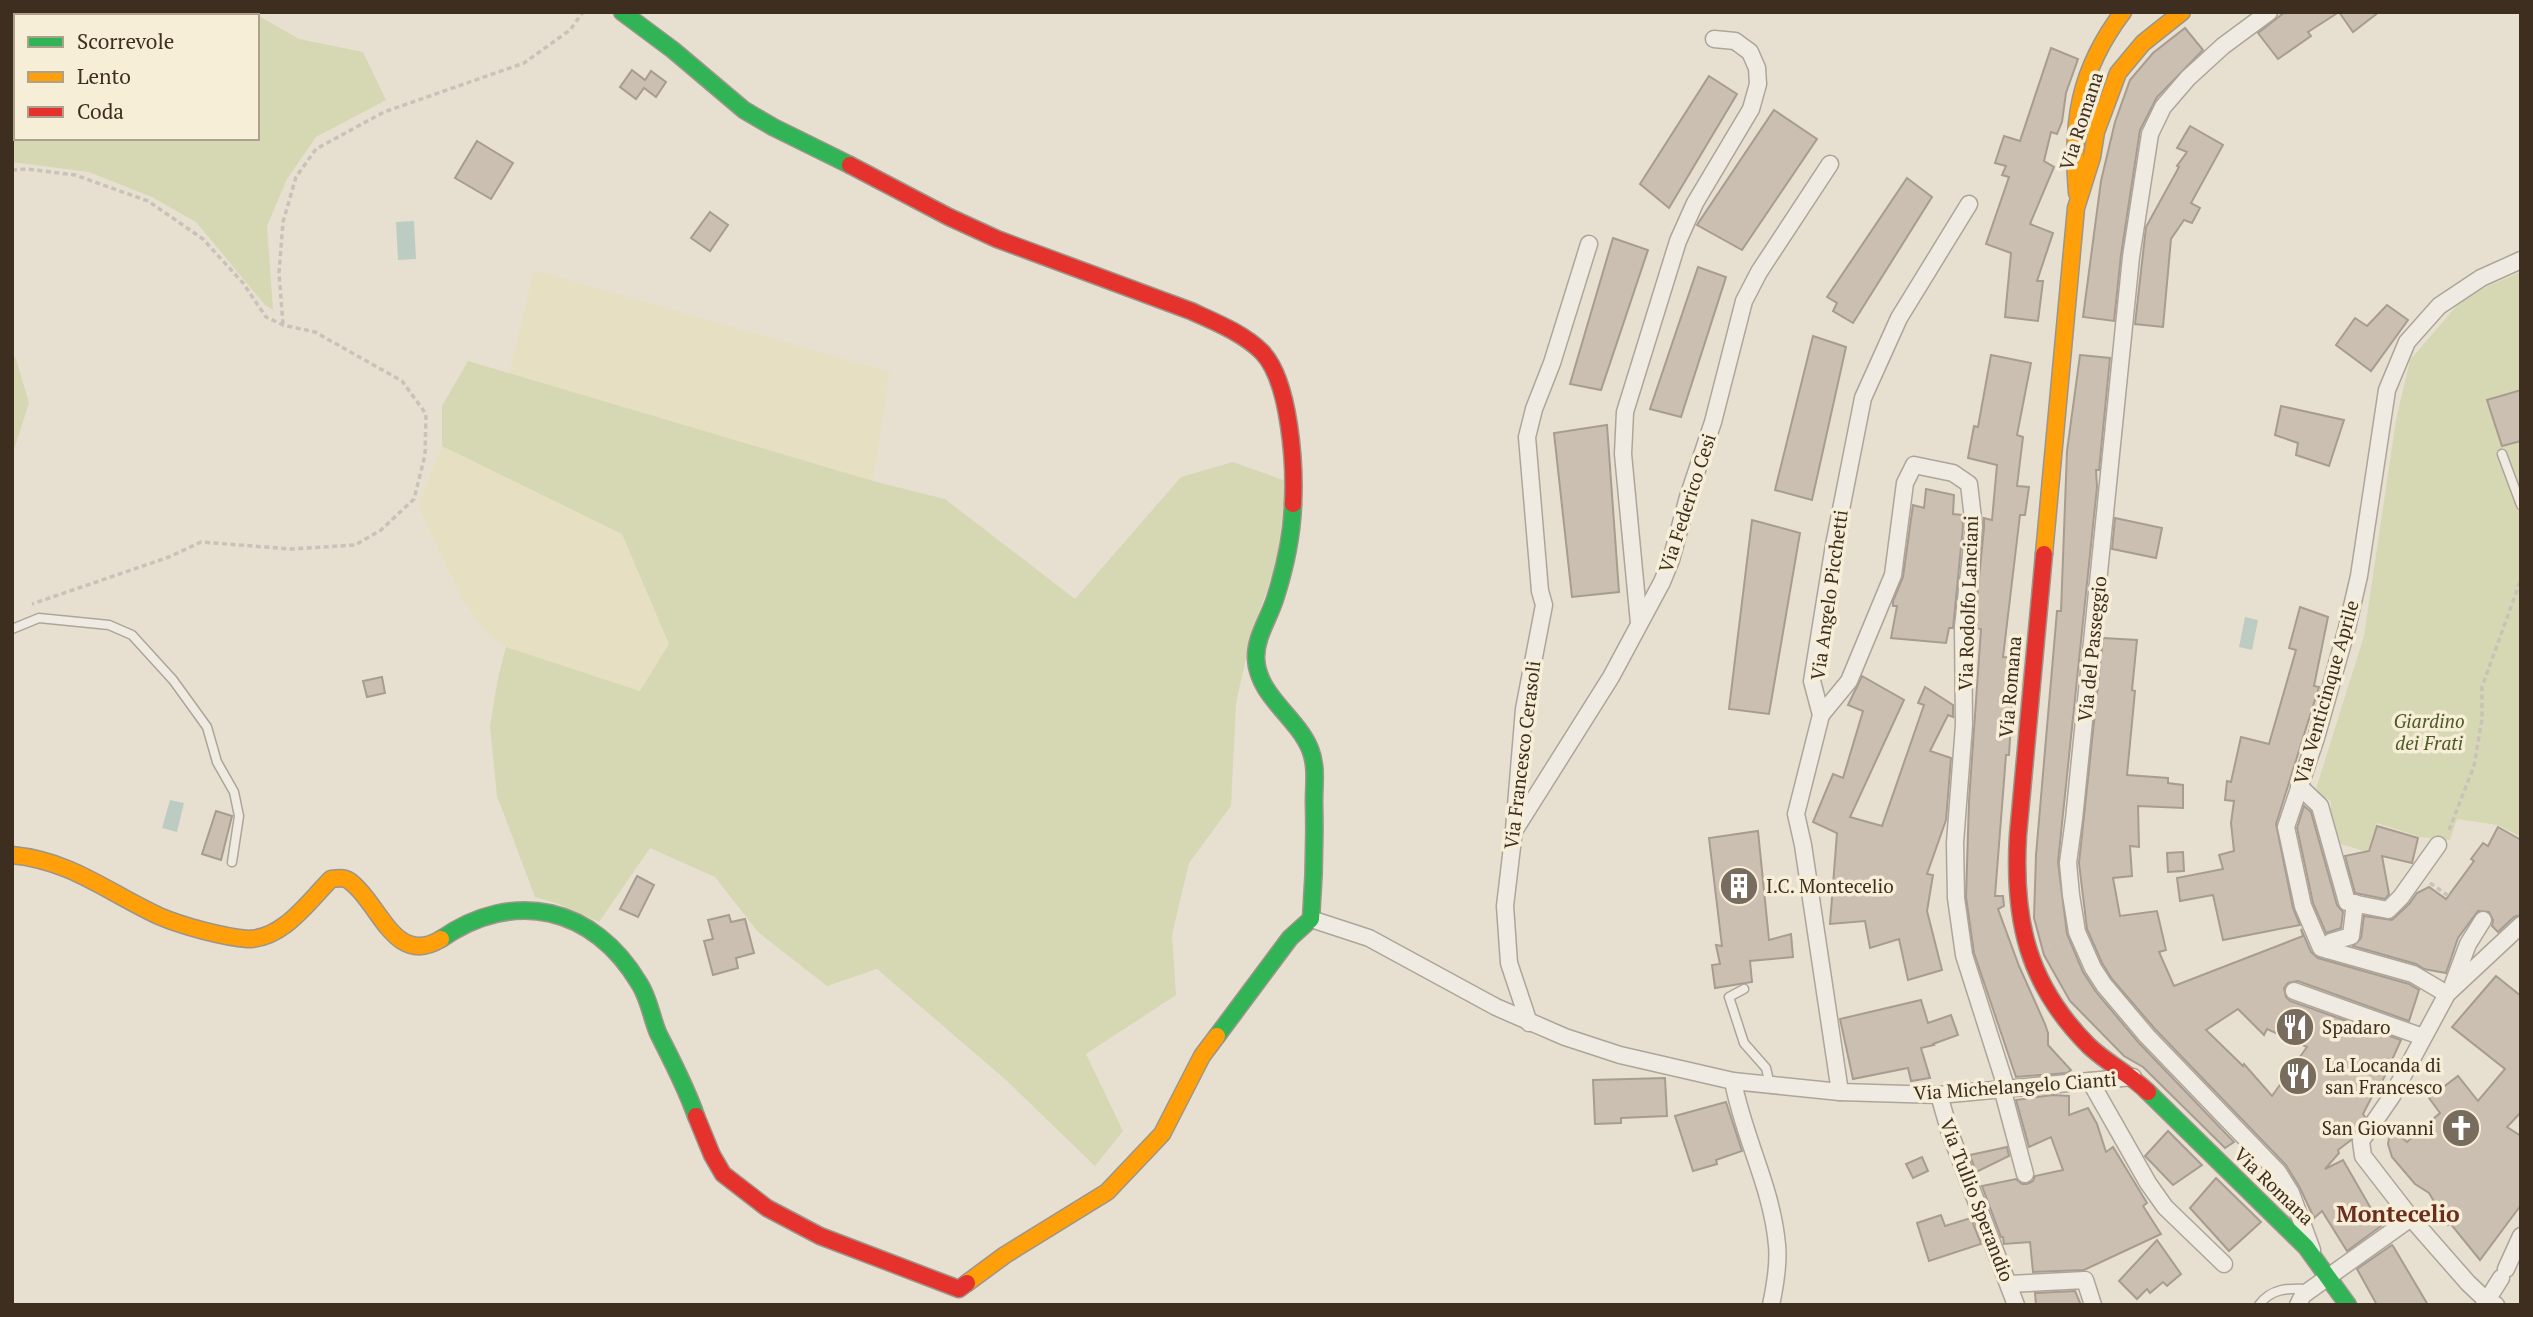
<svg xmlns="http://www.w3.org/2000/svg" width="2533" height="1317" font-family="'PT Serif',serif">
	<rect width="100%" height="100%" fill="#e7e0d1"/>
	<g fill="#e6dfc2">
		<polygon points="534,270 890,372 873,481 509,373"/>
		<polygon points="442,446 622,534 669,644 641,691 506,647 486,633 462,599 418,506"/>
	</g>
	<g fill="#d6d7b3" fill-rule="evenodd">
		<path d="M12 12H252L299 39 363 52 386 100 316 137 287 179 267 226 273 310 265 305 196 222 152 197 89 172 12 162ZM16 16H257V138H16Z"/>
		<polygon points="2521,272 2521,837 2498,825 2457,819 2450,840 2420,837 2377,823 2367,852 2341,844 2330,818 2331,801 2315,792 2364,636 2396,420 2410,360 2465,296"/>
		<polygon points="12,355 16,359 29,403 12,456"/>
		<polygon points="468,361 873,481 945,499 1075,599 1181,477 1233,462 1286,481 1277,563 1252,631 1236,703 1231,806 1189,863 1172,935 1176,995 1086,1054 1123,1131 1095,1166 1006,1080 877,969 827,986 758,932 715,877 650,848 599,922 556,903 535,897 497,796 490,726 498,678 506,647 640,691 669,644 622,534 442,446 442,406"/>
	</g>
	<g fill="#bcccc2">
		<polygon points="414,221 416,259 398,260 396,222"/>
		<polygon points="2245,617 2258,620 2252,650 2239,647"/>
		<polygon points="170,800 184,803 177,832 162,828"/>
	</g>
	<g fill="#cbbfb2" stroke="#a89c90" stroke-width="2" fill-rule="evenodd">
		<polygon points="2285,12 2379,12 2353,32 2339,12 2308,32 2311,36 2278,59 2258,33"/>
		<polygon points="2185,28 2203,50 2157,97 2140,130 2121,255 2114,321 2083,317 2101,181 2115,122 2130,80 2153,53"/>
		<polygon points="2051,48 2078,59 2066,93 2062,122 2057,134 2051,132 2044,161 2054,167 2030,224 2053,233 2037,281 2043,281 2038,321 2005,317 2011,253 1986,244 2009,177 2002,175 2006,166 1995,163 2004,136 2020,141"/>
		<polygon points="632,70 645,80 651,71 666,82 656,97 644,88 636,99 620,87"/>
		<polygon points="1709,76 1737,94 1669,208 1640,184"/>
		<polygon points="1774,110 1817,139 1742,250 1697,225"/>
		<polygon points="2190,126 2223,145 2191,203 2200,208 2192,223 2184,220 2171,239 2163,327 2135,324 2146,227 2179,167 2177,166 2187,152 2177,148"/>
		<polygon points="477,141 513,163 491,199 455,178"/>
		<polygon points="1907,178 1932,197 1853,323 1833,311 1837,303 1827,297"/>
		<polygon points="710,212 728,225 710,251 691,238"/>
		<polygon points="1613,238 1648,250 1601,390 1570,384"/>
		<polygon points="1698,267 1726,277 1681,417 1650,409"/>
		<polygon points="2387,305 2408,320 2371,371 2336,345 2355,318 2367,326"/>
		<polygon points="1813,336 1846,347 1812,500 1775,490"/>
		<polygon points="1991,355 2031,363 2017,435 2023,437 2017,486 2029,487 2025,515 2020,515 2003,657 2015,658 2009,755 2006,755 1995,896 2003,896 2004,906 1998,909 2019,966 2045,1024 2048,1033 2048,1045 2071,1070 2067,1073 2016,1077 1974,953 1966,897 1969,801 1981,629 1974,628 1984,528 1984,518 1992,520 1997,465 1968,458 1974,426 1978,427"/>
		<polygon points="2080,355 2110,358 2099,470 2096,470 2097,487 2058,862 2067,934 2083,972 2096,992 2139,1043 2234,1142 2225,1148 2143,1067 2124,1056 2070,1001 2044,955 2034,918 2036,855 2057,611 2061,611 2067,451"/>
		<polygon points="2521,390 2521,441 2502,446 2487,400"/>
		<polygon points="2281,406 2344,420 2329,466 2296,455 2298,443 2275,435"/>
		<polygon points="1607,425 1619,592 1572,597 1554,433"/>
		<polygon points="1926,489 1954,495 1953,514 1962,515 1963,527 1953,628 1949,628 1946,643 1891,638 1897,606 1893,606 1893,601 1903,577 1913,505 1924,508"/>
		<polygon points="2115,518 2162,528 2156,558 2112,549"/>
		<polygon points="1752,520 1800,533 1769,714 1729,709"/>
		<polygon points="2300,607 2328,617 2314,686 2319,687 2276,824 2293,908 2300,925 2223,940 2213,895 2180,901 2177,878 2223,869 2219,855 2234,851 2231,823 2234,801 2225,800 2227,781 2231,782 2241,737 2269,744 2296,650 2289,648"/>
		<path d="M2103 638 2137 640 2132 690 2135 691 2127 775 2168 778V783L2183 785V808L2138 806 2139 847 2130 846 2132 876 2113 878 2120 916 2157 911 2166 950 2159 952 2174 986 2303 936 2301 929 2311 952 2318 958 2409 984 2419 990 2409 1021 2298 981 2288 983 2284 988 2286 997 2290 1001 2401 1040 2382 1082 2380 1081 2363 1114 2365 1117 2351 1140 2338 1150 2339 1153 2325 1169 2343 1160 2381 1226 2347 1251 2322 1211 2314 1218 2300 1188 2286 1165 2155 1029 2112 979 2102 963 2087 929 2079 863ZM2238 1009 2264 1035 2267 1029 2307 1047 2272 1096 2244 1064 2243 1066 2206 1030Z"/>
		<polygon points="1862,676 1904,700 1850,817 1882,826 1924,705 1918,703 1925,687 1953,705 1953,717 1948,715 1930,751 1951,758 1946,820 1927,874 1933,875 1927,911 1942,970 1908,980 1899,939 1870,948 1865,921 1830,924 1837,833 1813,822 1833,774 1843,778 1863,711 1848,705"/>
		<polygon points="382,677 385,693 367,697 363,681"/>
		<polygon points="2304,806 2311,812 2337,905 2343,912 2341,928 2326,933 2313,903 2297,828"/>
		<polygon points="216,811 232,816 221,860 202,854"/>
		<polygon points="2377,826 2418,838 2412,863 2382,856 2389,894 2385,899 2355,893 2345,856 2369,851"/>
		<polygon points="2498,827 2521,840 2521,915 2514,917 2498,932 2492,926 2493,920 2489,912 2478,911 2458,938 2446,973 2424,969 2416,964 2353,946 2361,938 2364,916 2392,920 2409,904 2417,893 2429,887 2446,899 2474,861 2471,859 2483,843 2488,846"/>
		<polygon points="1758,831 1769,940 1791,934 1793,957 1750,961 1752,982 1715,988 1712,965 1720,964 1716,945 1722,946 1709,838"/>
		<polygon points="2183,852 2184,871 2168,872 2167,853"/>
		<polygon points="637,876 654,885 638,917 620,909"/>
		<polygon points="729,915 731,922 745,919 754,953 736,958 738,968 713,975 704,941 713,939 708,920"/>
		<polygon points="2496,976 2521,996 2521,1112 2507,1127 2521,1136 2521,1205 2480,1260 2450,1223 2448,1225 2429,1193 2415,1184 2392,1157 2388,1144 2390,1133 2400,1136 2407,1142 2440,1113 2429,1098 2458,1076 2478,1101 2505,1069 2452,1027"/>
		<polygon points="1921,1000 1928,1023 1951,1015 1958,1035 1933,1044 1934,1045 1921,1048 1930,1078 1911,1081 1908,1068 1853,1079 1840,1019"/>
		<polygon points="1665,1078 1667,1116 1621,1118 1621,1123 1595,1124 1593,1080"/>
		<polygon points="2053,1095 2069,1096 2069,1115 2088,1108 2097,1124 2106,1152 2113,1147 2147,1203 2143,1206 2161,1234 2084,1270 2033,1272 2030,1242 2004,1244 2003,1237 2001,1237 1982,1186 2016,1179 2022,1184 2027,1184 2033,1181 2035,1176 2063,1170 2051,1137 2029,1147 2016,1100"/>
		<polygon points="1726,1102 1742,1151 1716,1160 1717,1164 1693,1171 1675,1116"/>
		<polygon points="2168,1131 2202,1165 2173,1185 2145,1156"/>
		<polygon points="2007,1147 2009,1156 1976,1172 1970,1155"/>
		<polygon points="1922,1157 1928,1171 1913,1178 1906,1164"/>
		<polygon points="2216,1178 2261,1222 2229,1251 2190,1208"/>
		<polygon points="1941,1215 1945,1226 1971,1218 1981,1244 1929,1261 1917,1223"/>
		<polygon points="2157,1240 2181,1274 2167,1286 2163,1282 2150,1293 2147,1289 2137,1299 2119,1281"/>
		<polygon points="2392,1245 2393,1246 2428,1305 2377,1305 2357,1269"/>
		<polygon points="2075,1291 2081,1305 2036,1305 2035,1293"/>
	</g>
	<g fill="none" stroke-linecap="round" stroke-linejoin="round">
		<g stroke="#ada599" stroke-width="11">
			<g id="lane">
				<polyline points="2502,454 2521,505"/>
				<polyline points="12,629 39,618 109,625 132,635 173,680 207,727 217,762 234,792 239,816 232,862"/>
				<polyline points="1744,989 1729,997 1744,1043 1766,1068 1770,1085"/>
				<path d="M2259 1305C2271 1288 2289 1288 2308 1289"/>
			</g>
		</g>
		<g stroke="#ada599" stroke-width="19">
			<g id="street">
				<polyline points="2269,12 2223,46 2188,78 2163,107 2150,134 2131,257 2074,819 2068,863 2071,895 2077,932 2093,968 2104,985 2147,1036 2278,1172 2291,1193 2312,1250"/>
				<polyline points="1639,623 1623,454 1625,412 1678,241 1695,203 1751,109 1758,84 1757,68 1750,52 1735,41 1714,39"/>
				<polyline points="1821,715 1849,681 1893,575 1905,483 1914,465 1953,473 1969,484 1974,527 1963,627 1964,725 1955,843 1956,898 1964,955 2006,1087"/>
				<polyline points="2299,786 2320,806 2347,902 2388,910 2401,897 2438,845"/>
				<polyline points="1516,828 1611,677 1662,582 1671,560 1688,497 1713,422 1744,301 1759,272 1830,164"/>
				<polyline points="1311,919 1369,938 1496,1007 1565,1037 1620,1055 1733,1081 1840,1092 1939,1095 2133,1077"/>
				<polyline points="2328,950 2331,942 2351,936 2355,903"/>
				<polyline points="2453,984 2468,944 2483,920"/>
				<polyline points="2294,991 2423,1037"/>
				<polyline points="2447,994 2413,974 2321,948 2303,906 2286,827 2316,738 2347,628 2359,576 2387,390 2407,342 2439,306 2481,278 2521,260"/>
				<polyline points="1529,1023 1509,963 1505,906 1514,830 1524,709 1544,605 1540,591 1527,437 1534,409 1552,363 1589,244"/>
				<path d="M1733 1081C1743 1136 1772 1187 1777 1245 1779 1264 1775 1286 1771 1305"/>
				<polyline points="2090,1081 2148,1183 2165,1207 2224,1264"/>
				<polyline points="2002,1088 2025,1174"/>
				<polyline points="1840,1092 1803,845 1796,814 1821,715 1812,681 1834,545 1863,398 1899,318 1969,204"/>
				<polyline points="1939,1095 1950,1133 2016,1305"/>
				<polyline points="2506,1269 2521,1236"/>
				<polyline points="2009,1284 2085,1280 2093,1305"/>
				<polyline points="2298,1305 2303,1295 2411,1218"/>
				<polyline points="2484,1305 2501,1278"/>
				<polyline points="2496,1305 2487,1301 2468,1283 2411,1218 2363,1156 2361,1141 2392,1096 2447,994 2521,925"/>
			</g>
		</g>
		<g stroke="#9c958a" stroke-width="19">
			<g id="fast">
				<polyline points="622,12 673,50 744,110 773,127 850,165"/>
				<path d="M441 939C514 888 594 907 639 983 649 998 651 1016 658 1033 672 1061 686 1087 696 1116"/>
				<path d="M1217 1036 1290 938 1311 919C1314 880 1315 841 1314 802 1314 784 1317 766 1310 749 1297 717 1258 696 1256 659 1255 638 1269 618 1275 599 1285 568 1292 536 1293 504"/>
				<polyline points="2148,1092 2306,1247 2348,1305"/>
			</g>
		</g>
		<g stroke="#9c958a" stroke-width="19">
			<g id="slow">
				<path d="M2077 193C2071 122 2079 70 2123 12"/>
				<polyline points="2044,554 2076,208 2092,157 2096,132 2118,73 2143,43 2182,12"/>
				<path d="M12 855C72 861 107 892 159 916 182 926 223 937 248 939 283 939 308 902 331 879 339 878 346 877 352 883 380 905 395 967 441 939"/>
				<polyline points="967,1283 1005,1255 1107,1192 1162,1134 1202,1056 1217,1036"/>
			</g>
		</g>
		<g stroke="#9c958a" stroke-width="19">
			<g id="jam">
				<path d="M850 165 949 217 997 239 1191 311C1215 322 1243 333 1262 352 1290 381 1295 465 1293 504"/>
				<path d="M2044 554 2018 835C2013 920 2027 984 2089 1046 2108 1064 2130 1074 2148 1092"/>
				<polyline points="696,1116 712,1155 723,1174 767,1208 820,1236 959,1289 967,1283"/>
			</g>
		</g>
		<g stroke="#c8c2b9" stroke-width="3.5" stroke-dasharray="5 3.5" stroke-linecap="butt">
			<polyline points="12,170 27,169 75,175 148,201 203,239 243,283 266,317 283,325 315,332 402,381 426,414 425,455 414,499 381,530 355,545 291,549 201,542 169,557 32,604"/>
			<polyline points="283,324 279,273 283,222 296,177 316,149 384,112 524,63 570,30 583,12"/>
			<polyline points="2449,830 2474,766 2482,719 2482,687 2521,579"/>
			<polyline points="2430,883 2470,911"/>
			<polyline points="2048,946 2064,941"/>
		</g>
		<use href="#lane" stroke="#efebe3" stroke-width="8"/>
		<use href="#street" stroke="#efebe3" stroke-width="16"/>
		<use href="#fast" stroke="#30b455" stroke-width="16"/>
		<use href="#slow" stroke="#ff9f0a" stroke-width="16"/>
		<use href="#jam" stroke="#e5322d" stroke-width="16"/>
	</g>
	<defs>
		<g id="building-disc" transform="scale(2.0125)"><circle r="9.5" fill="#786c5e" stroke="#f7eed8"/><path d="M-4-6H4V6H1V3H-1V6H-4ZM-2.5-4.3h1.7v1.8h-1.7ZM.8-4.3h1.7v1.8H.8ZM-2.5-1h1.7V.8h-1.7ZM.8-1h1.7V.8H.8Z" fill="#fff"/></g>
		<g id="restaurant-disc" transform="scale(2.0125)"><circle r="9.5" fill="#786c5e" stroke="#f7eed8"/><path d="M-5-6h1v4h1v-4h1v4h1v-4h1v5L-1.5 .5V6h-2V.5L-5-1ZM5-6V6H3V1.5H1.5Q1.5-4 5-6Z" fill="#fff"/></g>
		<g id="church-disc" transform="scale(2.0125)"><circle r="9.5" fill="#786c5e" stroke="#f7eed8"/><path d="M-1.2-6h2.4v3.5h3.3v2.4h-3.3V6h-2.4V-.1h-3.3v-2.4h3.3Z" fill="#fff"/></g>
	</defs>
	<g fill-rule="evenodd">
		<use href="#building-disc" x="1739" y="886"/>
		<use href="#restaurant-disc" x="2295" y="1027"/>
		<use href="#restaurant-disc" x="2298" y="1076"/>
		<use href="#church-disc" x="2461" y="1128"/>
	</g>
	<g text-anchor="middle" stroke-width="7" stroke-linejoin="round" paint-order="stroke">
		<g font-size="19" fill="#3d2e20" stroke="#f7eed8">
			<text transform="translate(2081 121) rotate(-72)" y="7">Via Romana</text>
			<text transform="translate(1687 503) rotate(-72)" y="7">Via Federico Cesi</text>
			<text transform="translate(1829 595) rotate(-82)" y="7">Via Angelo Picchetti</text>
			<text transform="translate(1968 603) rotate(-88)" y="7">Via Rodolfo Lanciani</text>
			<text transform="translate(2092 649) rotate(-84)" y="7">Via del Passeggio</text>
			<text transform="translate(2010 687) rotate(-85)" y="7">Via Romana</text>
			<text transform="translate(2326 692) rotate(-74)" y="7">Via Venticinque Aprile</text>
			<text transform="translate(1522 755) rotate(-83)" y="7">Via Francesco Cerasoli</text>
			<text transform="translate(2015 1086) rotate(-4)" y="7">Via Michelangelo Cianti</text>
			<text transform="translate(2274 1186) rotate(44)" y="7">Via Romana</text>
			<text transform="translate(1977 1200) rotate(69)" y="7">Via Tullio Sperandio</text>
		</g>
		<g font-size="19" font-style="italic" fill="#4d5a26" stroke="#f7eed8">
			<text x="2429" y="728">Giardino<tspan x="2429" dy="22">dei Frati</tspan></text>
		</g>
		<g font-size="19" fill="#3d2e20" stroke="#f7eed8" text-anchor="start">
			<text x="1766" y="893">I.C. Montecelio</text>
			<text x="2322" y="1034">Spadaro</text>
			<text x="2325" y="1072">La Locanda di<tspan x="2325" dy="22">san Francesco</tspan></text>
			<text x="2434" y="1135" text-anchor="end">San Giovanni</text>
		</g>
		<g font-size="23" font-weight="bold" fill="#6b2e1e" stroke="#f7eed8">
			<text x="2398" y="1222">Montecelio</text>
		</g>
	</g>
	<rect width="2533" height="1317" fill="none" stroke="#3d2e20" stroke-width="28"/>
	<rect x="14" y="14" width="245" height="126" fill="#f7eed8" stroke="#ada18e" stroke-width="2"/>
	<rect x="28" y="37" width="35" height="10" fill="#30b455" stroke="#ada18e" stroke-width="2"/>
	<text x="77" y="49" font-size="21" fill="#3d2e20">Scorrevole</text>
	<rect x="28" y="72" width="35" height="10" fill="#ff9f0a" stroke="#ada18e" stroke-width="2"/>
	<text x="77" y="84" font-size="21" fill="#3d2e20">Lento</text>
	<rect x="28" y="107" width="35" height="10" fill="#e5322d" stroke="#ada18e" stroke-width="2"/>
	<text x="77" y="119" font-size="21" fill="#3d2e20">Coda</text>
</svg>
